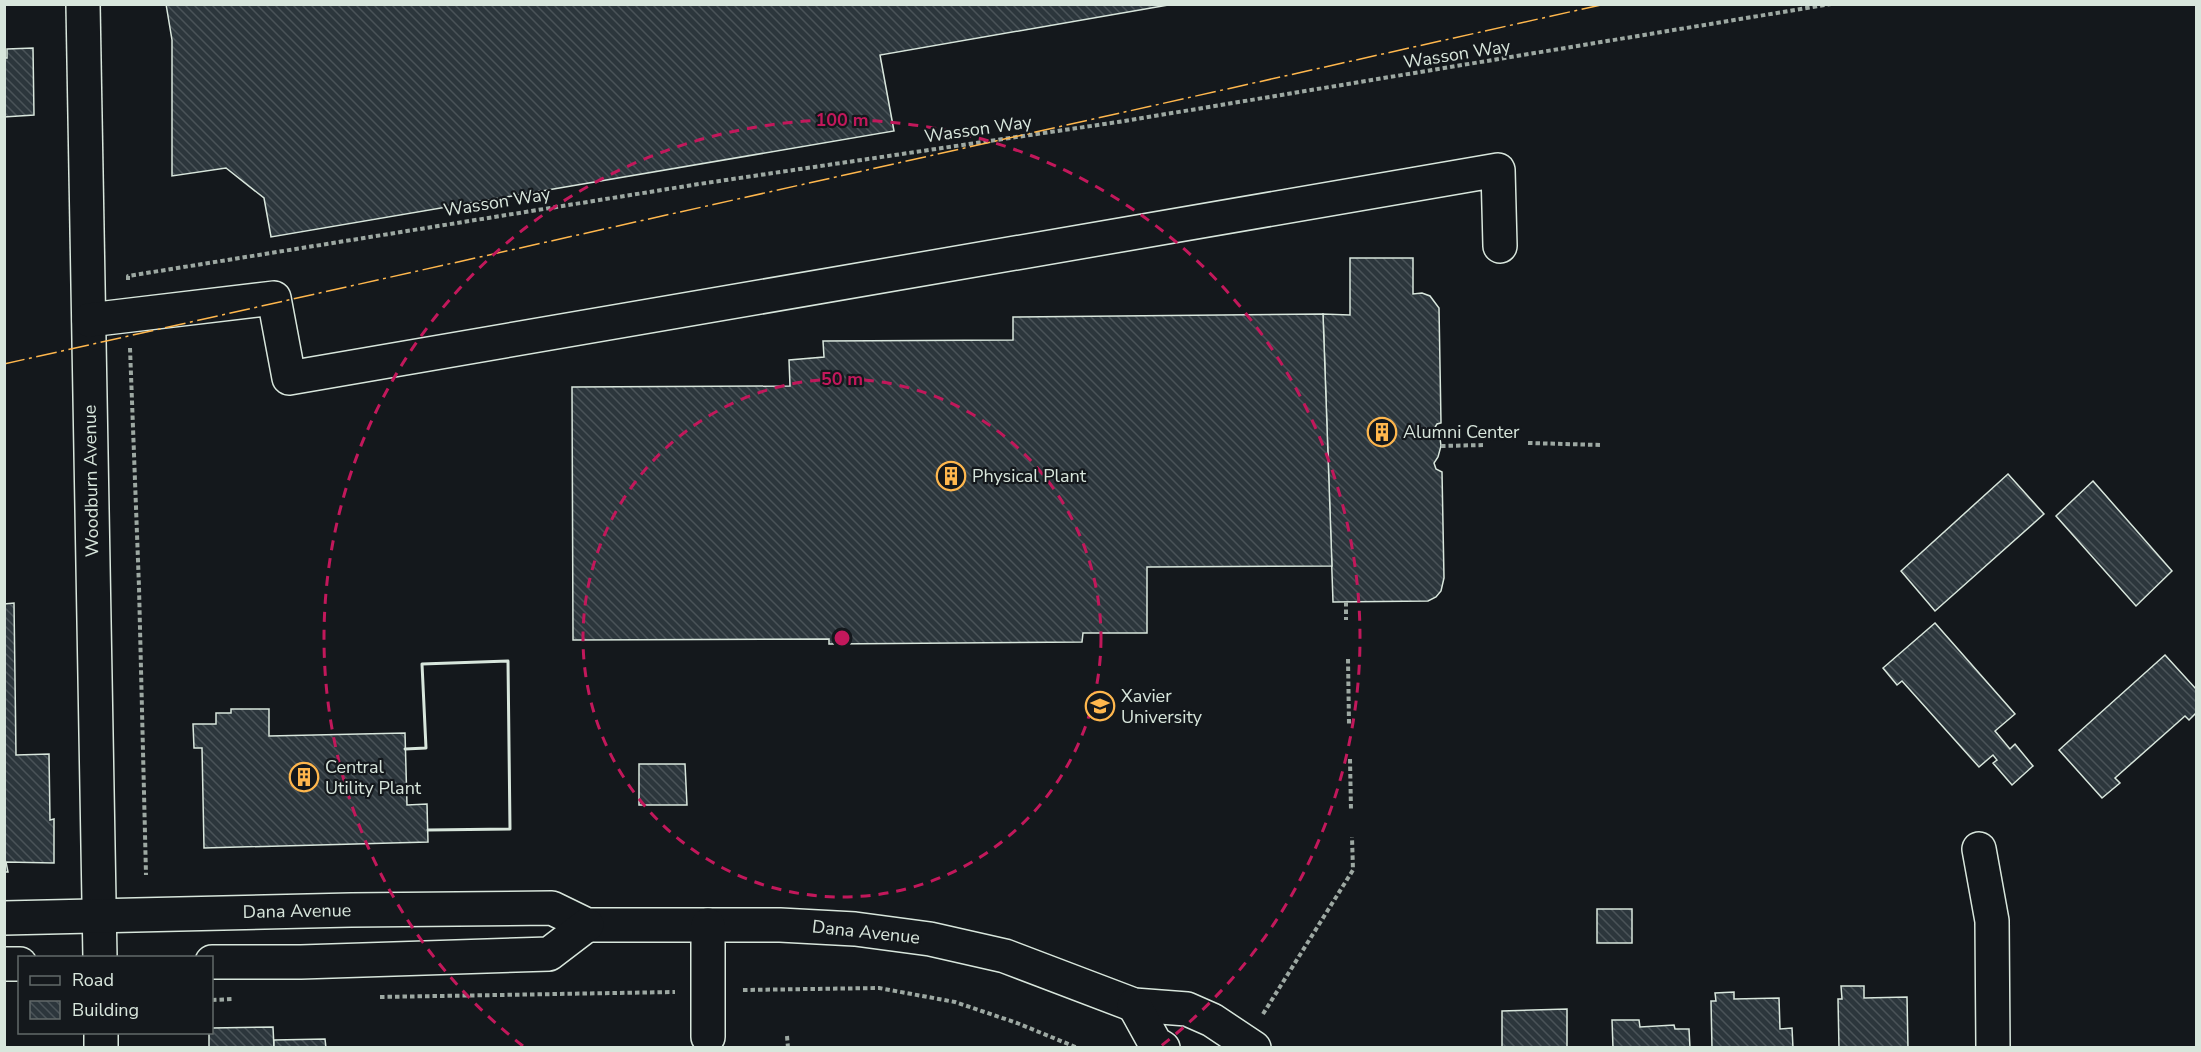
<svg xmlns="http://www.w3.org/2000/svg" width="2201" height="1052" font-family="'Nunito Sans',sans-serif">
	<defs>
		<pattern id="building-back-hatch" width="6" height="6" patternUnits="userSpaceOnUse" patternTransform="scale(1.5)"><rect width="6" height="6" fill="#2c363c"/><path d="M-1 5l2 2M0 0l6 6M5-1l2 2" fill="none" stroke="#4a5358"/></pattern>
	</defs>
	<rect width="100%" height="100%" fill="#14181c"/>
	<g fill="url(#building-back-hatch)" stroke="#d8e6dc" stroke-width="1.5">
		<polygon points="166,4 1174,4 880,55 894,131 271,237 264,198 226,168 172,176 172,40"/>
		<polygon points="33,48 34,115 4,117 4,58 7,58 7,49"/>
		<polygon points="1350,258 1413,258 1413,294 1422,293 1430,296 1439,308 1441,423 1437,424 1434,429 1440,438 1441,446 1438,457 1434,463 1436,469 1442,472 1444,578 1441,591 1436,597 1428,601 1333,602 1323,314 1350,315"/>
		<polygon points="1323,314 1332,566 1147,567 1147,633 1083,633 1082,642 829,644 829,639 573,640 572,387 790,386 789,360 824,357 823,341 1013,340 1013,317"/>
		<polygon points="2008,474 2044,514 1935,611 1901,571"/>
		<polygon points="2093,481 2172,571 2136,606 2056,516"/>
		<polygon points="14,603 16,755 49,754 50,820 54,819 54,863 6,862 8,872 4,872 4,604"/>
		<polygon points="1935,623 2015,714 1995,731 2010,749 2015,744 2033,766 2012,785 1993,763 1997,760 1993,755 1979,767 1902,681 1897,685 1883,668"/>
		<polygon points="2165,655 2196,689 2196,713 2189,720 2185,716 2115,778 2120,783 2102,798 2059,750"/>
		<polygon points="231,709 269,709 269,736 405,733 407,805 427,804 428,842 204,848 202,748 194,748 193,724 216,724 216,713 231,713"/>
		<polygon points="639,764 685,764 687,805 639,805"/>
		<rect x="1597" y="909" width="35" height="34"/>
		<polygon points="1841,986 1864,986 1864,998 1907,997 1908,1048 1839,1048 1838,999 1842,999"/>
		<polygon points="1734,992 1734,999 1779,998 1780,1029 1792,1028 1793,1048 1712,1048 1711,1001 1716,1001 1715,993"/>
		<polygon points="1567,1009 1567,1048 1502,1048 1502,1011"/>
		<polygon points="1612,1020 1639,1020 1640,1027 1674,1025 1675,1029 1689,1029 1690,1048 1613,1048"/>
		<polygon points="273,1027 274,1048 209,1048 209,1032 212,1032 212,1028"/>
		<polygon points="325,1039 326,1048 274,1048 274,1040"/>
	</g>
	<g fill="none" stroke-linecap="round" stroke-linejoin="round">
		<g stroke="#d8e6dc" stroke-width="36">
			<g id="minor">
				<polyline points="83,4 100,958"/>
				<polyline points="89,320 274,298 289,378 1498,170 1500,246"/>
				<polyline points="1979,849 1992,921 1993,1048"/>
				<polyline points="4,918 351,910 552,908 587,925 780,925 855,929 930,939 1005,956 1134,1005 1187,1009 1212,1020 1254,1048"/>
				<polyline points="212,962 301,962 549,954 587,925"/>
				<polyline points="4,964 20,964"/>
				<polyline points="1134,1005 1155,1043 1163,1048"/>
				<polyline points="101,1032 101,1048"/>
				<polyline points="708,1037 708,925"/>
			</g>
		</g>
		<g stroke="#9da8a2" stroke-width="4" stroke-dasharray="4.5 3" stroke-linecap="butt">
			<polyline points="128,280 128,276 699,184 1118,122 1831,4"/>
			<polyline points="130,348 139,587 146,875"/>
			<polyline points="1528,443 1601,445"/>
			<polyline points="1441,446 1484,445"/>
			<polyline points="1346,602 1346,620"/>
			<polyline points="1348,659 1349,724"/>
			<polyline points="1350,759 1351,810"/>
			<polyline points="743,990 879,988 955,1002 1017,1023 1078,1048"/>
			<polyline points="380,997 675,992"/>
			<polyline points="212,1000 234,999"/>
			<polyline points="1263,1014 1353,870 1352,837"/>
			<polyline points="787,1036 788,1048"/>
		</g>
		<use href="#minor" stroke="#14181c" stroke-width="33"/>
		<polyline stroke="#d8e6dc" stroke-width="3" points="405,749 426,748 422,664 508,661 510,829 428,830"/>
		<polyline stroke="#ffb74d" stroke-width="1.5" stroke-dasharray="21 4.5 3 4.5" stroke-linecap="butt" points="4,364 1605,4"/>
	</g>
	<g fill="none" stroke="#c2185b" stroke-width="3" stroke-dasharray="10 8">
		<circle cx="842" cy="638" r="259"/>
		<path d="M523 1046A518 518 0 1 1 1161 1046"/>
	</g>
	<defs>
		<g id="building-ring" transform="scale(1.5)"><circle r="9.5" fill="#14181c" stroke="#ffb74d" stroke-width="1.5"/><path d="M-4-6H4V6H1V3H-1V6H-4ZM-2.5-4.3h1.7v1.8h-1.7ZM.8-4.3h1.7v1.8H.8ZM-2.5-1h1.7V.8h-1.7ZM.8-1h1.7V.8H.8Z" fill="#ffb74d"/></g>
		<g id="university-ring" transform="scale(1.5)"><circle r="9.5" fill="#14181c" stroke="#ffb74d" stroke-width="1.5"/><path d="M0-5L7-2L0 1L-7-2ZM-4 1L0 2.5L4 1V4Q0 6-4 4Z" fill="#ffb74d"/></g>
	</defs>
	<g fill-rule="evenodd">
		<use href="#building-ring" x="1382" y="432"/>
		<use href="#building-ring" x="951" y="476"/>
		<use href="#university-ring" x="1100" y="706"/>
		<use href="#building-ring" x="304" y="777"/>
	</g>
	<g text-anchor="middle" stroke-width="4.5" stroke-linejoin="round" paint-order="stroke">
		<g font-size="18" fill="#d8e6dc" stroke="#14181c">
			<text transform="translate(1457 54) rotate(-9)" y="6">Wasson Way</text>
			<text transform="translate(978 129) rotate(-8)" y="6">Wasson Way</text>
			<text transform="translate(497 202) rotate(-9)" y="6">Wasson Way</text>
			<text transform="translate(91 481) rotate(-91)" y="6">Woodburn Avenue</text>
			<text transform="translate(297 911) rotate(-1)" y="6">Dana Avenue</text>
			<text transform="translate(866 932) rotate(6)" y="6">Dana Avenue</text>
		</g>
		<g font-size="18" fill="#d8e6dc" stroke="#14181c" text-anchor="start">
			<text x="1403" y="438">Alumni Center</text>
			<text x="972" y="482">Physical Plant</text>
			<text x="1121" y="702">Xavier<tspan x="1121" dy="21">University</tspan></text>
			<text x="325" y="773">Central<tspan x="325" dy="21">Utility Plant</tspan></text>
		</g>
	</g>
	<circle cx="842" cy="638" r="9" fill="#c2185b" stroke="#14181c" stroke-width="3"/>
	<g font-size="18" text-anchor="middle" font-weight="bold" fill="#c2185b" stroke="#14181c" stroke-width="4.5" stroke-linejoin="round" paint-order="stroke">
		<text x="842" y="126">100 m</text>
		<text x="842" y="385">50 m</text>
	</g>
	<rect width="2201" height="1052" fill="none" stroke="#d8e6dc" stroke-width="12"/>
	<rect x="18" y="956" width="195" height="78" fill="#14181c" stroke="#626a69" stroke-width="1.5"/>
	<rect x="30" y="976" width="30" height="9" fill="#14181c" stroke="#626a69" stroke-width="1.5"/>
	<text x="72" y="986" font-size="18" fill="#d8e6dc">Road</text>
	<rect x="30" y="1001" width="30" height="18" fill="url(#building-back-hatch)" stroke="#626a69" stroke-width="1.5"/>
	<text x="72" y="1016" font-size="18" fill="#d8e6dc">Building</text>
</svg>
